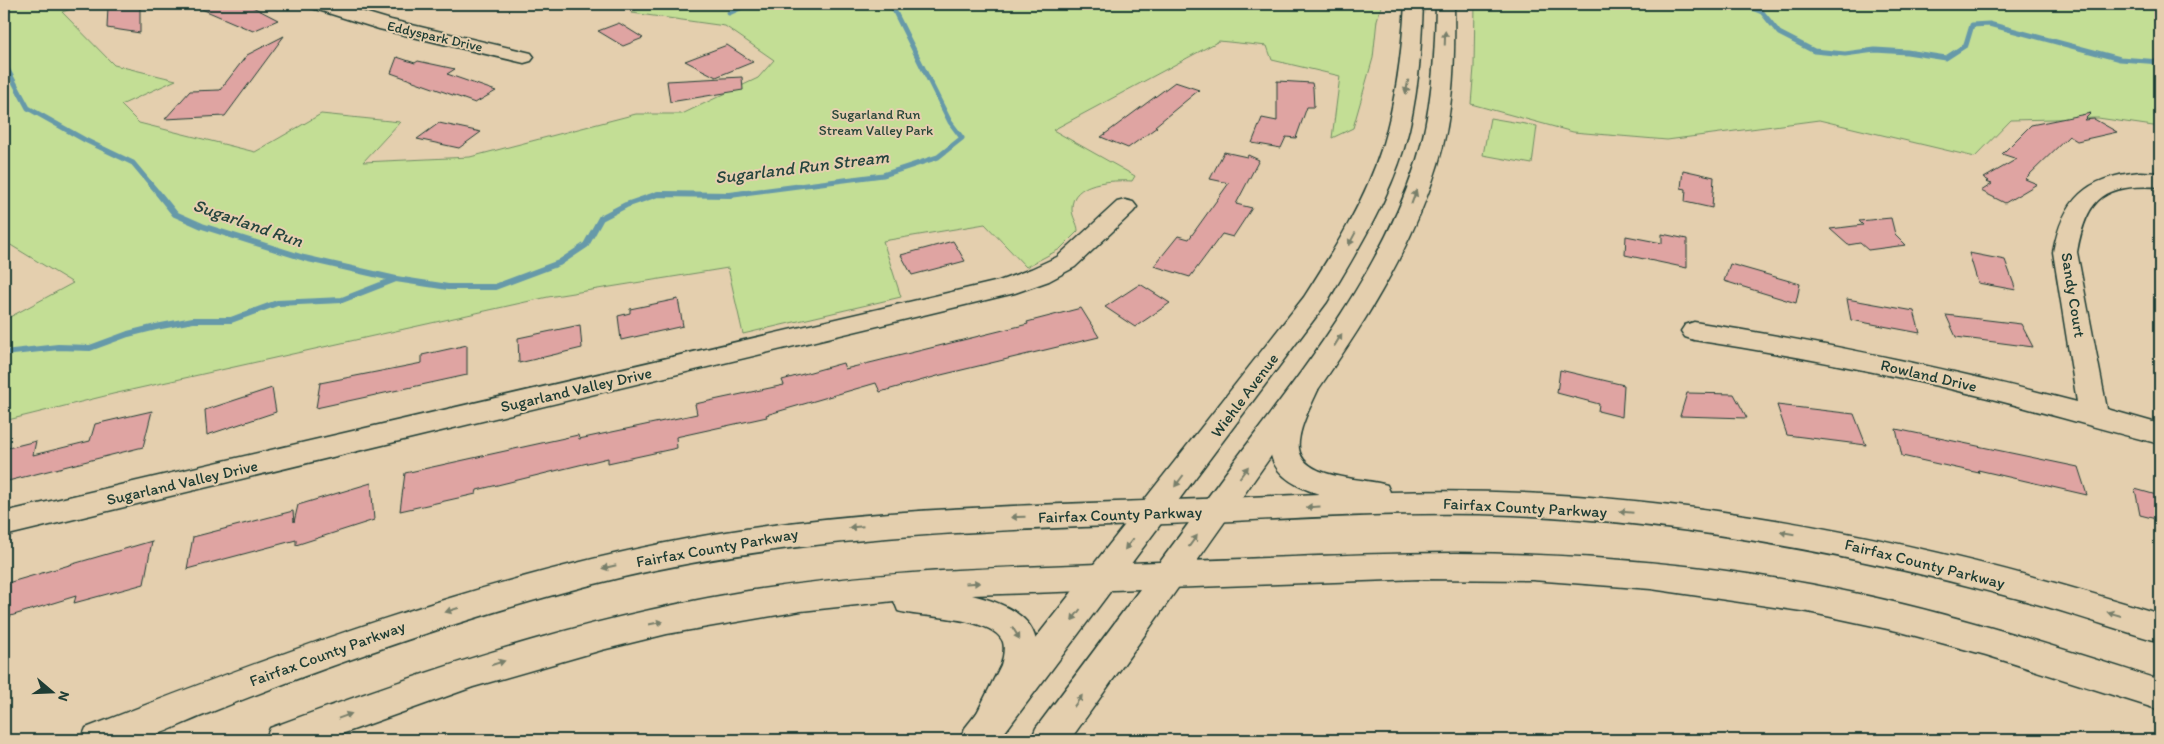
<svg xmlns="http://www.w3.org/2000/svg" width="2164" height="744" font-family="Itim,sans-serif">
	<rect width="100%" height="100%" fill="#e4cfae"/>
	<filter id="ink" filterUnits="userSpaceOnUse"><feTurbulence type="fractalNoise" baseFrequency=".02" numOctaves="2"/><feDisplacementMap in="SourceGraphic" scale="10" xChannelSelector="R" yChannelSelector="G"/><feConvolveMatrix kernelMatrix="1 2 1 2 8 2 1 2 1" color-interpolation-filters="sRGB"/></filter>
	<g filter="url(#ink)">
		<g fill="#c3de95" stroke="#718e64">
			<path d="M4 4H87L62 12 114 65 176 80 121 105 139 123 255 152 321 114 400 122 363 162 470 157 636 114H682L758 78 774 60 725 26 632 13 641 6 623 4H1382L1377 20 1373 58 1353 128 1332 138 1340 76 1272 60 1267 46 1219 41 1053 130 1135 176 1132 181C1113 180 1071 181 1072 209 1072 218 1078 223 1078 231L1060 249 1026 267 985 224 883 241 901 297 743 334 728 268 548 297 113 394 4 421V318H8L73 283 4 241Z"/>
			<polygon points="1475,4 2160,4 2160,127 2098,118 2011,120 1975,157 1819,120 1667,140 1573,132 1471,104 1474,67"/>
			<polygon points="1490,118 1537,126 1532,164 1483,155"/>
		</g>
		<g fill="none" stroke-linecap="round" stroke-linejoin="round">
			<g stroke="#6699a9" stroke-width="5">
				<polyline points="1742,4 1762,12 1779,33 1814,51 1845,54 1875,50 1907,52 1946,58 1966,45 1972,25 1989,24 2120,59 2160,62"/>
				<polyline points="729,13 749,4"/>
				<polyline points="4,63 28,108 85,140 133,163 159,194"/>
				<polyline points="657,194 677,194"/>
				<polyline points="736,194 883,175 938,157 962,138 950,122 891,4"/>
			</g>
			<g stroke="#6699a9" stroke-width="6">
				<polyline points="158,193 175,214 202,226 304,258 396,279 448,287 495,287 559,263 586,245 601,218 626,205 658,194 730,195 745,193"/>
				<polyline points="4,353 58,347 90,348 128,334 156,327 193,320 231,320 277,303 342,300 396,279"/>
			</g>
		</g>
		<g fill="#dfa4a2" stroke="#1f3d34">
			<polygon points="120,4 140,4 140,33 107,28 108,6"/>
			<polygon points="190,4 247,4 278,20 253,31"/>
			<polygon points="619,23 643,38 623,46 598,31"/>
			<polygon points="284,36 225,116 165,119 190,91 220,90 247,55"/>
			<polygon points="727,45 753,62 716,77 685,61"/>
			<polygon points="397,57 415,63 418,61 455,69 447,74 496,91 475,103 391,73"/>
			<polygon points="742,77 743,90 670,102 667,81"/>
			<polygon points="1277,81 1312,83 1313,88 1314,107 1307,107 1296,138 1286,137 1281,148 1252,143 1262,118 1277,121"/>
			<polygon points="1175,82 1199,90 1155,126 1157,127 1128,148 1101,137"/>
			<polygon points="2091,113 2084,120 2094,119 2117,132 2077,141 2069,136 2025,179 2037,184 2005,203 1981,191 1992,184 1986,182 1989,181 1984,178 2017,159 2002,154 2031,125"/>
			<polygon points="439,123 481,132 459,148 417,139"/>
			<polygon points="1224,152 1247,157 1248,155 1259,160 1236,204 1252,208 1233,237 1222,234 1190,277 1154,266 1178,236 1189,239 1229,183 1210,179"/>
			<polygon points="1683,170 1714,177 1712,208 1685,202 1686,189 1681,188"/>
			<polygon points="1891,218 1895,234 1906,245 1868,250 1860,243 1848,245 1830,229 1863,225 1859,221"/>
			<polygon points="1662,234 1687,239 1687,268 1625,255 1626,236 1662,243"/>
			<polygon points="953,241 965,261 912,275 901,255"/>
			<polygon points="1969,253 2005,260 2016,290 1978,283"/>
			<polygon points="1730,264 1800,284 1796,303 1724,281"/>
			<polygon points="1140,284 1170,303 1135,327 1105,307"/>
			<polygon points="678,299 683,326 621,340 618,316 630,313 630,309"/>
			<polygon points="1847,299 1914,311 1920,333 1851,320"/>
			<polygon points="1081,308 1099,337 941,375 880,392 876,383 766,415 767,417 676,437 677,448 608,463 608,458 477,490 476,494 400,511 405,473 578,435 579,439 697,414 695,404 784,385 782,380 843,363 845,369 1028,324 1027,322"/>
			<polygon points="1946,315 2021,324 2033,347 1956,337"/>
			<polygon points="580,325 582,348 519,363 518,338"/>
			<polygon points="467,345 467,375 316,408 320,383 422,363 422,355"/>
			<polygon points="1560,370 1624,385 1622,417 1598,411 1599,404 1557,393"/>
			<polygon points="272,388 276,412 207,435 205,410"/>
			<polygon points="1687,393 1734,394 1747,418 1680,416"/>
			<polygon points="1777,405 1854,414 1866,445 1787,435"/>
			<polygon points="152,411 143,447 4,482 4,449 36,441 33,455 90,441 95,424"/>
			<polygon points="1896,429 2078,467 2087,495 1978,470 1979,473 1902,456"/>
			<polygon points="371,483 374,520 296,545 296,540 187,569 193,537 293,511 294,522 298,505"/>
			<polygon points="2135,489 2160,496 2160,520 2140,515"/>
			<polygon points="152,541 144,584 74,603 76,596 4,618 4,584"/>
		</g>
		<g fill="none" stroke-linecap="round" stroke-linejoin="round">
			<g stroke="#1f3d34" stroke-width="3">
				<g id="minor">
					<polygon points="310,4 337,4 391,20 531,53 534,57 531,61 524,63 379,29 312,8"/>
					<path d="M2140 172 2160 173V187C2105 184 2087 196 2077 252L2107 409 2160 424V444C2103 430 2046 413 1988 398 1891 374 1793 355 1694 340L1685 337 1681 331 1685 325 1694 322C1823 342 1951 369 2077 402L2053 252C2063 199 2086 177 2140 172Z"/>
					<polygon points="1125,200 1133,202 1137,207 1133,212 1075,267 1049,281 1015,293 4,536 4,512 999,281 1031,269 1057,257 1117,202"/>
				</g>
			</g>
			<g stroke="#1f3d34" stroke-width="3">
				<g id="major">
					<path d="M1405 4H1423C1421 53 1418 101 1404 148 1387 203 1356 253 1327 302L999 740H960L965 728 1304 297C1334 250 1365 201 1382 147 1396 101 1402 53 1405 4Z"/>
					<path d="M1436 4H1454C1455 57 1454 113 1438 164 1404 276 1331 371 1264 466 1200 557 1135 649 1070 740H1031L1036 728C1103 639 1170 549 1236 459 1305 367 1380 274 1416 163 1432 112 1435 57 1436 4Z"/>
				</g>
			</g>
			<g stroke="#1f3d34" stroke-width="3">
				<g id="highway">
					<path d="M1304 380 1314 383 1318 390C1311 406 1301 423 1299 441 1294 480 1361 477 1387 485L1390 492C1653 484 1911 536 2160 614V642C2109 627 2059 609 2007 596 1845 553 1680 522 1513 515 1388 510 1263 521 1139 525 965 531 790 538 619 578 519 602 421 634 324 669 283 684 244 699 204 715 184 723 164 733 144 739 125 744 100 740 81 740L86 728C282 652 479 578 686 539 827 512 972 507 1116 502 1184 500 1252 497 1319 494 1252 473 1264 434 1294 383Z"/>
					<path d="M1456 553C1589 554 1724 565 1854 593 1958 615 2059 648 2160 680V710L1986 655 1897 631 1808 612 1651 589 1532 580 1420 579 972 595C1074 620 1033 675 1000 740H972L968 731 1001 665C1003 658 1005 649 1003 642 993 616 921 618 898 611L894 601 801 611 667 634 602 650 473 687 325 740H265L270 728C421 672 576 620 736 593 876 570 1017 567 1159 562 1258 559 1357 553 1456 553Z"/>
				</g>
			</g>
			<use href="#minor" fill="#e4cfae" fill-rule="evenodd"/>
			<use href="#major" fill="#e4cfae" fill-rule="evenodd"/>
			<use href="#highway" fill="#e4cfae" fill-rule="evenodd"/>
		</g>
		<defs><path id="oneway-solid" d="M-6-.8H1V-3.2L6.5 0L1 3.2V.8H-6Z" transform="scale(1.25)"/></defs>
		<g fill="#787f6b">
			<use href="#oneway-solid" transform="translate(1445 38) rotate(-88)"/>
			<use href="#oneway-solid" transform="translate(1407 87) rotate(100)"/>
			<use href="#oneway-solid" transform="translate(1414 197) rotate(-70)"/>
			<use href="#oneway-solid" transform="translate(1352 239) rotate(118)"/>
			<use href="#oneway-solid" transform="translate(1338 340) rotate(-58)"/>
			<use href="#oneway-solid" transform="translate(1244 472) rotate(-53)"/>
			<use href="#oneway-solid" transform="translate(1179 481) rotate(127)"/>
			<use href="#oneway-solid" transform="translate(1313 507) rotate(177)"/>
			<use href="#oneway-solid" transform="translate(1626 512) rotate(-175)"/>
			<use href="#oneway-solid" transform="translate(1018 517) rotate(178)"/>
			<use href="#oneway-solid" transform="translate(856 527) rotate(175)"/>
			<use href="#oneway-solid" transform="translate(1787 533) rotate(-170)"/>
			<use href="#oneway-solid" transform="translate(1193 541) rotate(-54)"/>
			<use href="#oneway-solid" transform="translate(1129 544) rotate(128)"/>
			<use href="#oneway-solid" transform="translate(609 567) rotate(167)"/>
			<use href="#oneway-solid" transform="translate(973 583) rotate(-4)"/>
			<use href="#oneway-solid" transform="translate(452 610) rotate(162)"/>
			<use href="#oneway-solid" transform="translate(2114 614) rotate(-164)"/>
			<use href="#oneway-solid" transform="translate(1076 615) rotate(127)"/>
			<use href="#oneway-solid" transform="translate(656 623) rotate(-11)"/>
			<use href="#oneway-solid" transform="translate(1016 633) rotate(58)"/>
			<use href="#oneway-solid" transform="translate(498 663) rotate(-18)"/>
			<use href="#oneway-solid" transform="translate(1078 701) rotate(-54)"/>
			<use href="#oneway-solid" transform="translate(345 716) rotate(-20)"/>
		</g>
	</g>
	<g text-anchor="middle" stroke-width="4" stroke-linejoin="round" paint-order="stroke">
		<g font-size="14" fill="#1f3d34" stroke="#e4cfae">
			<text transform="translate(435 36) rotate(13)" y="5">Eddyspark Drive</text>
		</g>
		<g font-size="14" fill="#274539" stroke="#e4cfae">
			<text x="876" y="119">Sugarland Run<tspan x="876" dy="16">Stream Valley Park</tspan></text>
		</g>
		<g font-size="16" fill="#1f3d34" stroke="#e4cfae">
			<text transform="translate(2074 295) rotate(81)" y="6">Sandy Court</text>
			<text transform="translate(1929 375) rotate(13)" y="6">Rowland Drive</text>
			<text transform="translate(576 389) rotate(-13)" y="6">Sugarland Valley Drive</text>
			<text transform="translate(1244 395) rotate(-53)" y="6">Wiehle Avenue</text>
			<text transform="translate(182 482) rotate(-13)" y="6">Sugarland Valley Drive</text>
			<text transform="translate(1525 507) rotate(3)" y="6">Fairfax County Parkway</text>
			<text transform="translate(1120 514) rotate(-2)" y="6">Fairfax County Parkway</text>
			<text transform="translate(717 547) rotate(-10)" y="6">Fairfax County Parkway</text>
			<text transform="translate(1925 563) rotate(14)" y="6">Fairfax County Parkway</text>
			<text transform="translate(327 653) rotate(-20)" y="6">Fairfax County Parkway</text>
		</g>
		<g font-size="18" font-style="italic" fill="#25453e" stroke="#e4cfae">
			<text transform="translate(802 167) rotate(-7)" y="6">Sugarland Run Stream</text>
			<text transform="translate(248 223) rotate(19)" y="6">Sugarland Run</text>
		</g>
	</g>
	<rect width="2164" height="744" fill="none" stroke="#e4cfae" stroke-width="20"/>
	<rect x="10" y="10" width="2144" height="724" fill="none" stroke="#1f3d34" stroke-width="2" filter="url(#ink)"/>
	<g transform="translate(52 692) rotate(109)" stroke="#e4cfae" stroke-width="4" paint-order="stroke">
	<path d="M0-4L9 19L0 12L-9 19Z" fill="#1f3d34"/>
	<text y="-8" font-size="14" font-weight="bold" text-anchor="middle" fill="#1f3d34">N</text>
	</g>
</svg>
